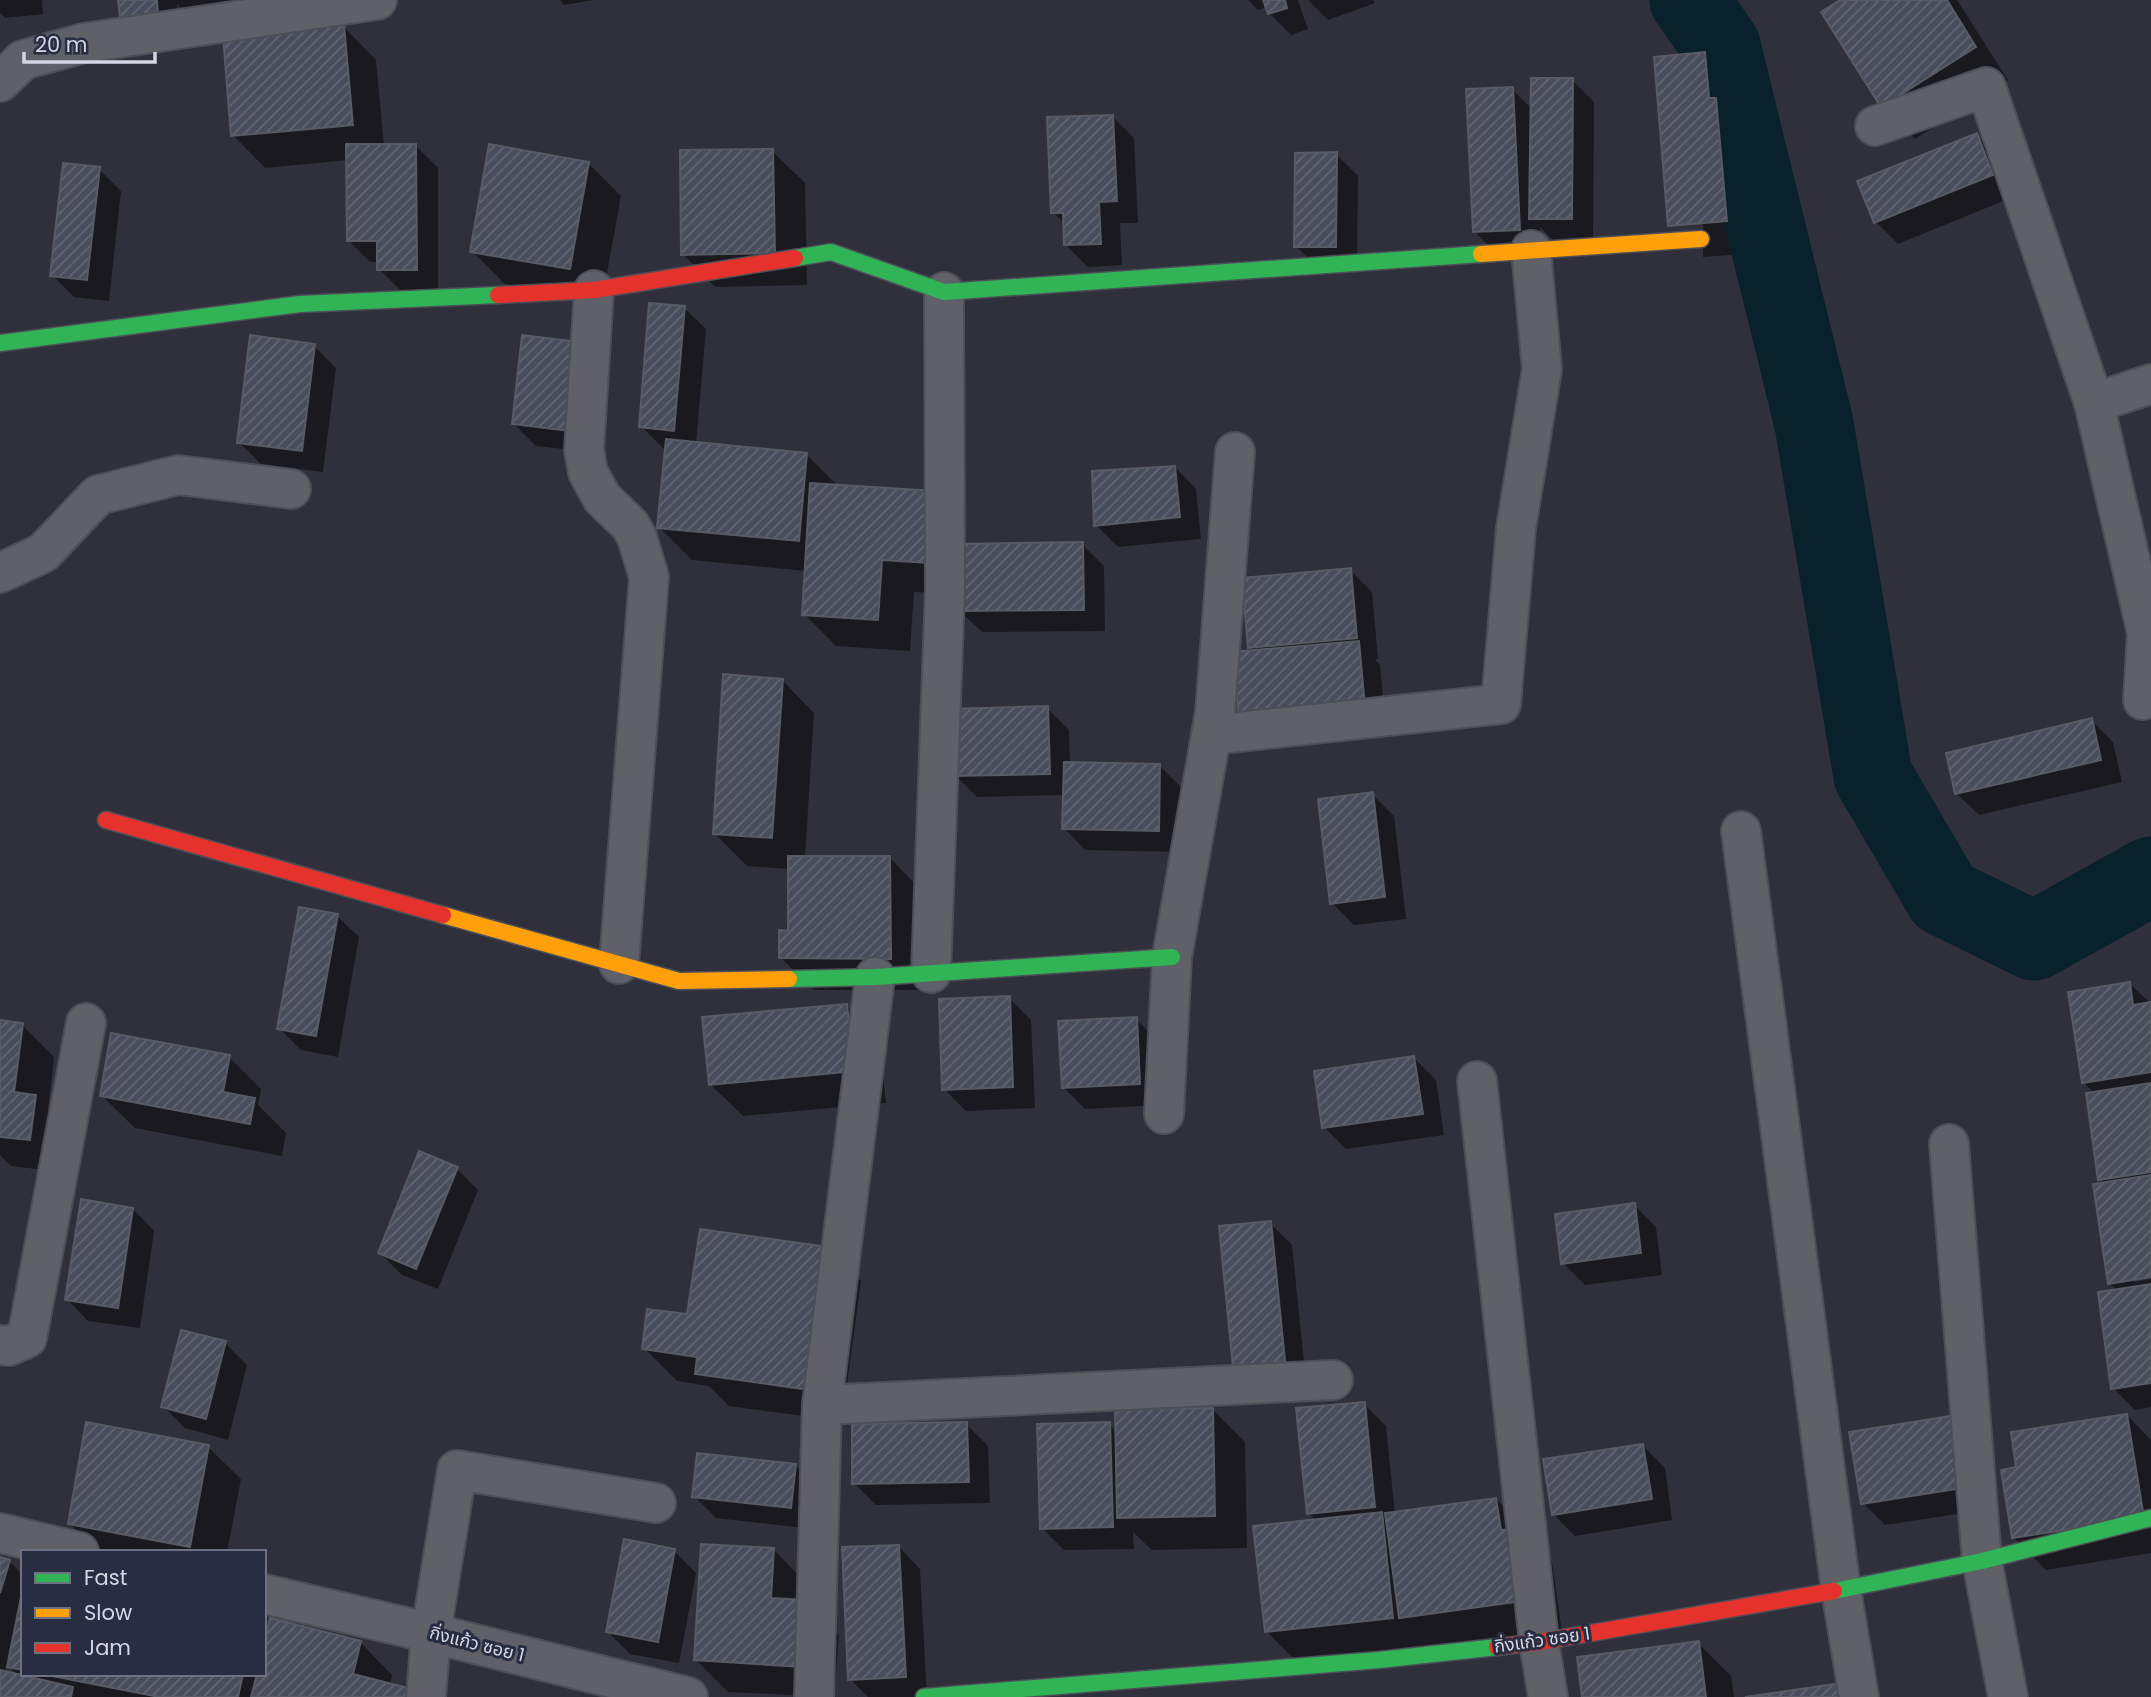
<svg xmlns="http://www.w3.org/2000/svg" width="2151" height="1697" font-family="Poppins,'Noto Sans Thai',sans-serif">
	<defs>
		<pattern id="building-hatch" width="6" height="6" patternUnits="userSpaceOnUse" patternTransform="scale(1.75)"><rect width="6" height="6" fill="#494c5b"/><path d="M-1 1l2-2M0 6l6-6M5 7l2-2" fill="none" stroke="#626572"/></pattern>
	</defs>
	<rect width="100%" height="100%" fill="#2f303b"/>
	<g fill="#0007" fill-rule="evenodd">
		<polygon points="0,0 42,0 43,14 5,18 0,13"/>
		<polygon points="120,0 241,0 242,7 185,12 177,4 179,35 143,38 122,17"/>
		<polygon points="560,0 594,0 564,5"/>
		<polygon points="1248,0 1298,0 1308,29 1291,35 1269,13 1267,7 1258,10"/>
		<polygon points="1308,0 1373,0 1375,3 1328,20"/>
		<polygon points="1843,0 1957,0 2008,80 1915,139 1882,106"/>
		<polygon points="344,27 376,60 384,146 416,146 438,168 438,291 401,291 379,269 379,262 370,262 348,240 348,160 265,168 233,135"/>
		<polygon points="1704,54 1737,87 1740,124 1748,132 1759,253 1703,257"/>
		<polygon points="1572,80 1594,102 1593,241 1553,240 1540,227 1541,251 1496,253 1474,231 1512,89 1532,109"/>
		<polygon points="1112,116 1134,138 1138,223 1120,223 1122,265 1088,267 1066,245 1066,225 1053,212"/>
		<polygon points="1976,135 1998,157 2013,197 1898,244 1876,222"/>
		<polygon points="772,151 805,183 807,285 715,287 683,254"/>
		<polygon points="1336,154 1358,176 1357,268 1318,268 1296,246"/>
		<polygon points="588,163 621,196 602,301 505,284 472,251"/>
		<polygon points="99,169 121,191 109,301 74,297 52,275"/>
		<polygon points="684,308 706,329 696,444 807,455 838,486 933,493 965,525 964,545 1082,544 1104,566 1105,631 982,632 960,611 960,595 914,592 910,651 836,646 804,614 806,571 692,560 659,527 667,449 663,448 641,426"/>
		<polygon points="579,344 590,452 536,446 514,424"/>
		<polygon points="314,346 336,368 323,472 261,464 239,442"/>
		<polygon points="1175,467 1196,489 1201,539 1118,547 1096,525"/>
		<polygon points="1350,570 1372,592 1378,659 1375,659 1380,665 1386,728 1255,652 1250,647"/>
		<polygon points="782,680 814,713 805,858 890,858 922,891 922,990 814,990 781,958 790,932 790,869 747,866 715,834"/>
		<polygon points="1047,708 1069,730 1070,764 1159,765 1181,787 1180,852 1085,850 1064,828 1065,795 977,797 955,775"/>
		<polygon points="2091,720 2113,742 2122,782 1979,815 1957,794 1948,754"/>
		<polygon points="1372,794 1394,816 1406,919 1354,925 1332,903"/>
		<polygon points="337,916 359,937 338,1057 301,1050 279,1028"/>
		<polygon points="2130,984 2151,1004 2151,1275 2134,1278 2134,1282 2151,1279 2151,1407 2135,1410 2113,1388 2118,1291 2109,1283 2105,1184 2100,1179 2094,1093 2083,1082"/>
		<polygon points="1009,998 1031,1020 1035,1108 966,1111 944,1089"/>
		<polygon points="847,1006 879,1038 886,1103 743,1116 710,1084"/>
		<polygon points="1136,1019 1158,1041 1161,1105 1085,1109 1063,1087"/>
		<polygon points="0,1022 22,1025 54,1057 48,1109 68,1129 62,1172 11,1166 0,1155"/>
		<polygon points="229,1057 261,1089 258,1105 286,1133 282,1156 135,1128 102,1096"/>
		<polygon points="1414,1058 1436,1080 1444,1135 1346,1149 1324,1127"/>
		<polygon points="457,1169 478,1190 438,1289 402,1275 380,1253"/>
		<polygon points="1634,1205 1656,1227 1662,1275 1585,1285 1563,1263"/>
		<polygon points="133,1209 154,1231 140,1328 88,1321 67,1299"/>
		<polygon points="1270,1223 1292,1245 1306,1382 1235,1366"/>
		<polygon points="828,1249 861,1281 842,1421 729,1406 709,1386 677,1381 644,1348 689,1316"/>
		<polygon points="225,1343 247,1365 228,1440 185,1428 163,1406"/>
		<polygon points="1364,1404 1386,1426 1395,1514 1496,1499 1528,1532 1529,1539 1552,1562 1562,1632 1299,1664 1266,1631 1317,1521 1308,1513"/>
		<polygon points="1212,1409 1245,1442 1247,1548 1152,1550 1133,1532 1134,1549 1064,1550 1042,1528 1109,1424 1117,1432"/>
		<polygon points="2127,1415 2151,1440 2151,1553 2046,1570 2013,1537"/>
		<polygon points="1951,1417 1973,1439 1984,1510 1885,1525 1863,1503"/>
		<polygon points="966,1424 988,1446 990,1503 876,1505 854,1483"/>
		<polygon points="1643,1446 1665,1468 1672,1520 1575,1536 1553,1514"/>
		<polygon points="208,1447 241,1479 227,1552 98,1552 70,1524"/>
		<polygon points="795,1465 817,1487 813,1529 716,1518 694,1496"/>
		<polygon points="899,1547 920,1569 927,1697 868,1697 850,1679"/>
		<polygon points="774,1550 806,1583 806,1602 839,1635 834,1697 728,1692 695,1659"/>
		<polygon points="674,1551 696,1573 679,1663 630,1654 608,1632"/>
		<path d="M0 1558 9 1561 23 1575V1674H264V1623L269 1628 360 1642 392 1675 390 1685 421 1697H0ZM7 1664 18 1676 4 1673Z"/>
		<polygon points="1698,1643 1731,1676 1734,1697 1584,1697"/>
	</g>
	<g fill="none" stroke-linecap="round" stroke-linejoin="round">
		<polyline stroke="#09212a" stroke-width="79" points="1689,0 1721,46 1814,424 1873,776 1944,897 2034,941 2151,876"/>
	</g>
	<g fill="url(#building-hatch)" stroke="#585a64" stroke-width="2">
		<polygon points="118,0 157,0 158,14 120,17"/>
		<polygon points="1263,0 1285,0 1287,8 1268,14"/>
		<polygon points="1840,0 1947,0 1976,47 1881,107 1821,12"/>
		<polygon points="344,25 353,125 231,136 223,36"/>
		<polygon points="1705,52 1709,98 1716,98 1727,221 1668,226 1654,57"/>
		<polygon points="1531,78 1573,78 1572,219 1529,219"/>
		<polygon points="1513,87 1520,230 1473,232 1466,89"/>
		<polygon points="1113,115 1117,201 1099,202 1101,244 1064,245 1063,213 1051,213 1047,117"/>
		<polygon points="1977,133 1993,175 1874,223 1857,181"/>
		<polygon points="346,144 416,144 417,270 377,270 377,241 347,241"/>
		<polygon points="489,144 589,162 570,269 470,252"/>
		<polygon points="773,149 775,253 681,255 680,150"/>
		<polygon points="1337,152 1336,247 1294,247 1295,153"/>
		<polygon points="63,163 100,167 87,280 50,276"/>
		<polygon points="649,303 685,306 674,431 639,427"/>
		<polygon points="250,335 315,344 302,451 237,443"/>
		<polygon points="522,335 580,342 569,431 512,424"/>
		<polygon points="666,439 807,453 799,541 657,528"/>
		<polygon points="1175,466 1180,517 1094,526 1092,471"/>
		<polygon points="810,483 934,491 929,563 882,560 878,620 802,615"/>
		<polygon points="1083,542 1084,610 959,611 958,544"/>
		<polygon points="1351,568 1357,638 1248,648 1242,578"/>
		<polygon points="1359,641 1365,707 1239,718 1233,652"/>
		<polygon points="723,674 783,679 772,838 713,834"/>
		<polygon points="1048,706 1050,774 953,776 952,709"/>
		<polygon points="2092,718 2101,760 1955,794 1946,753"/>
		<polygon points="1064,762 1160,764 1159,831 1062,829"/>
		<polygon points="1373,792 1385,897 1330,904 1318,799"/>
		<polygon points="788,856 890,856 891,959 779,958 779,930 788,931"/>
		<polygon points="299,907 338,914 316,1036 277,1029"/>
		<polygon points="2130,982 2133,1005 2151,1002 2151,1072 2082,1083 2068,992"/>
		<polygon points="1010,996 1013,1087 942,1090 939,999"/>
		<polygon points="847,1004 854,1071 709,1085 702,1017"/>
		<polygon points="1137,1017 1140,1084 1062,1088 1058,1021"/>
		<polygon points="0,1020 23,1023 14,1092 36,1095 30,1140 0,1137"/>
		<polygon points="111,1033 230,1055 223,1092 255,1098 250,1124 100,1096"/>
		<polygon points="1414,1056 1423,1114 1322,1128 1314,1071"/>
		<polygon points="2151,1083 2151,1172 2098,1180 2086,1093"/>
		<polygon points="419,1151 458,1167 416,1269 378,1253"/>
		<polygon points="2151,1175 2151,1277 2108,1284 2093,1184"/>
		<polygon points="81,1199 133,1208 118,1308 65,1300"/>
		<polygon points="1635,1203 1641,1253 1561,1264 1555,1214"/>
		<polygon points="1271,1221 1285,1361 1233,1367 1219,1226"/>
		<polygon points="700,1229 829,1247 810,1390 695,1374 697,1357 642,1349 647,1309 687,1314"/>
		<polygon points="2151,1284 2151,1383 2111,1389 2098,1292"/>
		<polygon points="181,1330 226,1341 206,1419 161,1407"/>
		<polygon points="1365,1402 1375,1507 1307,1514 1296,1408"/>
		<polygon points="1213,1408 1215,1516 1117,1518 1115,1409"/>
		<polygon points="2127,1414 2144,1518 2012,1538 2001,1470 2016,1467 2011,1432"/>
		<polygon points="1951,1416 1963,1488 1861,1504 1849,1432"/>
		<polygon points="86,1422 209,1445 190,1547 68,1524"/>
		<polygon points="967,1422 969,1482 852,1484 852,1424"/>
		<polygon points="1110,1422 1113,1527 1040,1529 1037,1424"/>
		<polygon points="1643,1444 1652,1499 1552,1515 1543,1459"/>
		<polygon points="697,1453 796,1464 791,1508 692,1497"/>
		<polygon points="1496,1498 1501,1530 1520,1528 1530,1600 1399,1618 1385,1513"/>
		<polygon points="1382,1512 1393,1618 1265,1632 1253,1526"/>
		<polygon points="624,1539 675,1549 658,1642 606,1632"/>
		<polygon points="701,1544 774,1548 771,1598 807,1600 802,1667 694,1660"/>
		<polygon points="899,1545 906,1677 848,1680 842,1547"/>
		<polygon points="0,1557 10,1560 0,1593"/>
		<polygon points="23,1587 23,1670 7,1667"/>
		<polygon points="270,1618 361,1641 353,1674 416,1690 414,1697 251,1697 257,1674 264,1674 264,1642"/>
		<polygon points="1699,1641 1706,1697 1582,1697 1577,1657"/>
		<polygon points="0,1670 73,1687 71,1697 0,1697"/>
		<polygon points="42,1674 243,1674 238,1697 159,1697"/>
		<polygon points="1849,1682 1851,1697 1745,1697"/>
	</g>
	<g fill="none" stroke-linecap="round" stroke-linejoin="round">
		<g stroke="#4c4f58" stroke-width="42">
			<g id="street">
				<polyline points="0,82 23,60 84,43 377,0"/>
				<polyline points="1875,126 1986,87 2094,403 2147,633 2143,700"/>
				<polyline points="594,290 584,450 588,472 602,498 630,525 637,537 649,577 619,964"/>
				<polyline points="2094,403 2151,384"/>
				<polyline points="0,573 43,553 98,495 178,475 291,489"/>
				<polyline points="1211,735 1501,704 1516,528 1542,369 1531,250"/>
				<polyline points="1741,831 1841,1590 1859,1697"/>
				<polyline points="931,973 945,590 944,292"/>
				<polyline points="1477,1081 1539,1642 1548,1697"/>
				<polyline points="1164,1114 1172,957 1215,713 1235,452"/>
				<polyline points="1949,1144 1982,1561 2008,1697"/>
				<polyline points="0,1345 9,1346 27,1338 86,1023"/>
				<polyline points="822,1405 1333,1380"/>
				<polyline points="0,1533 79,1552"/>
				<polyline points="264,1594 431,1633 688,1697"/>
				<polyline points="426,1697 431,1633 457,1470 656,1503"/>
				<polyline points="814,1697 822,1405 875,977"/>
			</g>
		</g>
		<g stroke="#4c4f58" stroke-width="19">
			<g id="fast">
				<polyline points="795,258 831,252 944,292 1481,254"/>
				<polyline points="0,343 300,304 498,295"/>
				<polyline points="789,979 875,977 1172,957"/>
				<polyline points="1834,1591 1982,1561 2151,1518"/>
				<polyline points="924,1697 1379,1660 1497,1647"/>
			</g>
		</g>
		<g stroke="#4c4f58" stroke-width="19">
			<g id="slow">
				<polyline points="1481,254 1701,239"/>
				<polyline points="443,915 679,981 789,979"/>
			</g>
		</g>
		<g stroke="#4c4f58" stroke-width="19">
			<g id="jam">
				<polyline points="498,295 594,290 795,258"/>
				<polyline points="106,820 443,915"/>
				<polyline points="1497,1647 1539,1642 1834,1591"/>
			</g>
		</g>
		<use href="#street" stroke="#5f6068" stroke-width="38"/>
		<use href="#fast" stroke="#30b455" stroke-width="16"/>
		<use href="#slow" stroke="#ff9f0a" stroke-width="16"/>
		<use href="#jam" stroke="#e5322d" stroke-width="16"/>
	</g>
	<g text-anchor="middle" stroke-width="6" stroke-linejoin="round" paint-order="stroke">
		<g font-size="18" fill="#d3d6e3" stroke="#292d41">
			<text transform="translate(1542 1640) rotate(-8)" y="6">กิ่งแก้ว ซอย 1</text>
			<text transform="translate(477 1644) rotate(14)" y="6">กิ่งแก้ว ซอย 1</text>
		</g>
	</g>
	<rect x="21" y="1550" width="245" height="126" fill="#292d41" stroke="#6d7182" stroke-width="2"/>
	<rect x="35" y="1573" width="35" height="10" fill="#30b455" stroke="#6d7182" stroke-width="2"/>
	<text x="84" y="1585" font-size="21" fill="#d3d6e3">Fast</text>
	<rect x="35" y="1608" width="35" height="10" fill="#ff9f0a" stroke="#6d7182" stroke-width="2"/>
	<text x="84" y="1620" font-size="21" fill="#d3d6e3">Slow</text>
	<rect x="35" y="1643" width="35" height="10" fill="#e5322d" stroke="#6d7182" stroke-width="2"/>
	<text x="84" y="1655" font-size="21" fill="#d3d6e3">Jam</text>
	<path d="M24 52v10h131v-10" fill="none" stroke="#d3d6e3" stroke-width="3.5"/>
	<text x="35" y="52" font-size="21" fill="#d3d6e3" stroke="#292d41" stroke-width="5" paint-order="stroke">20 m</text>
</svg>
